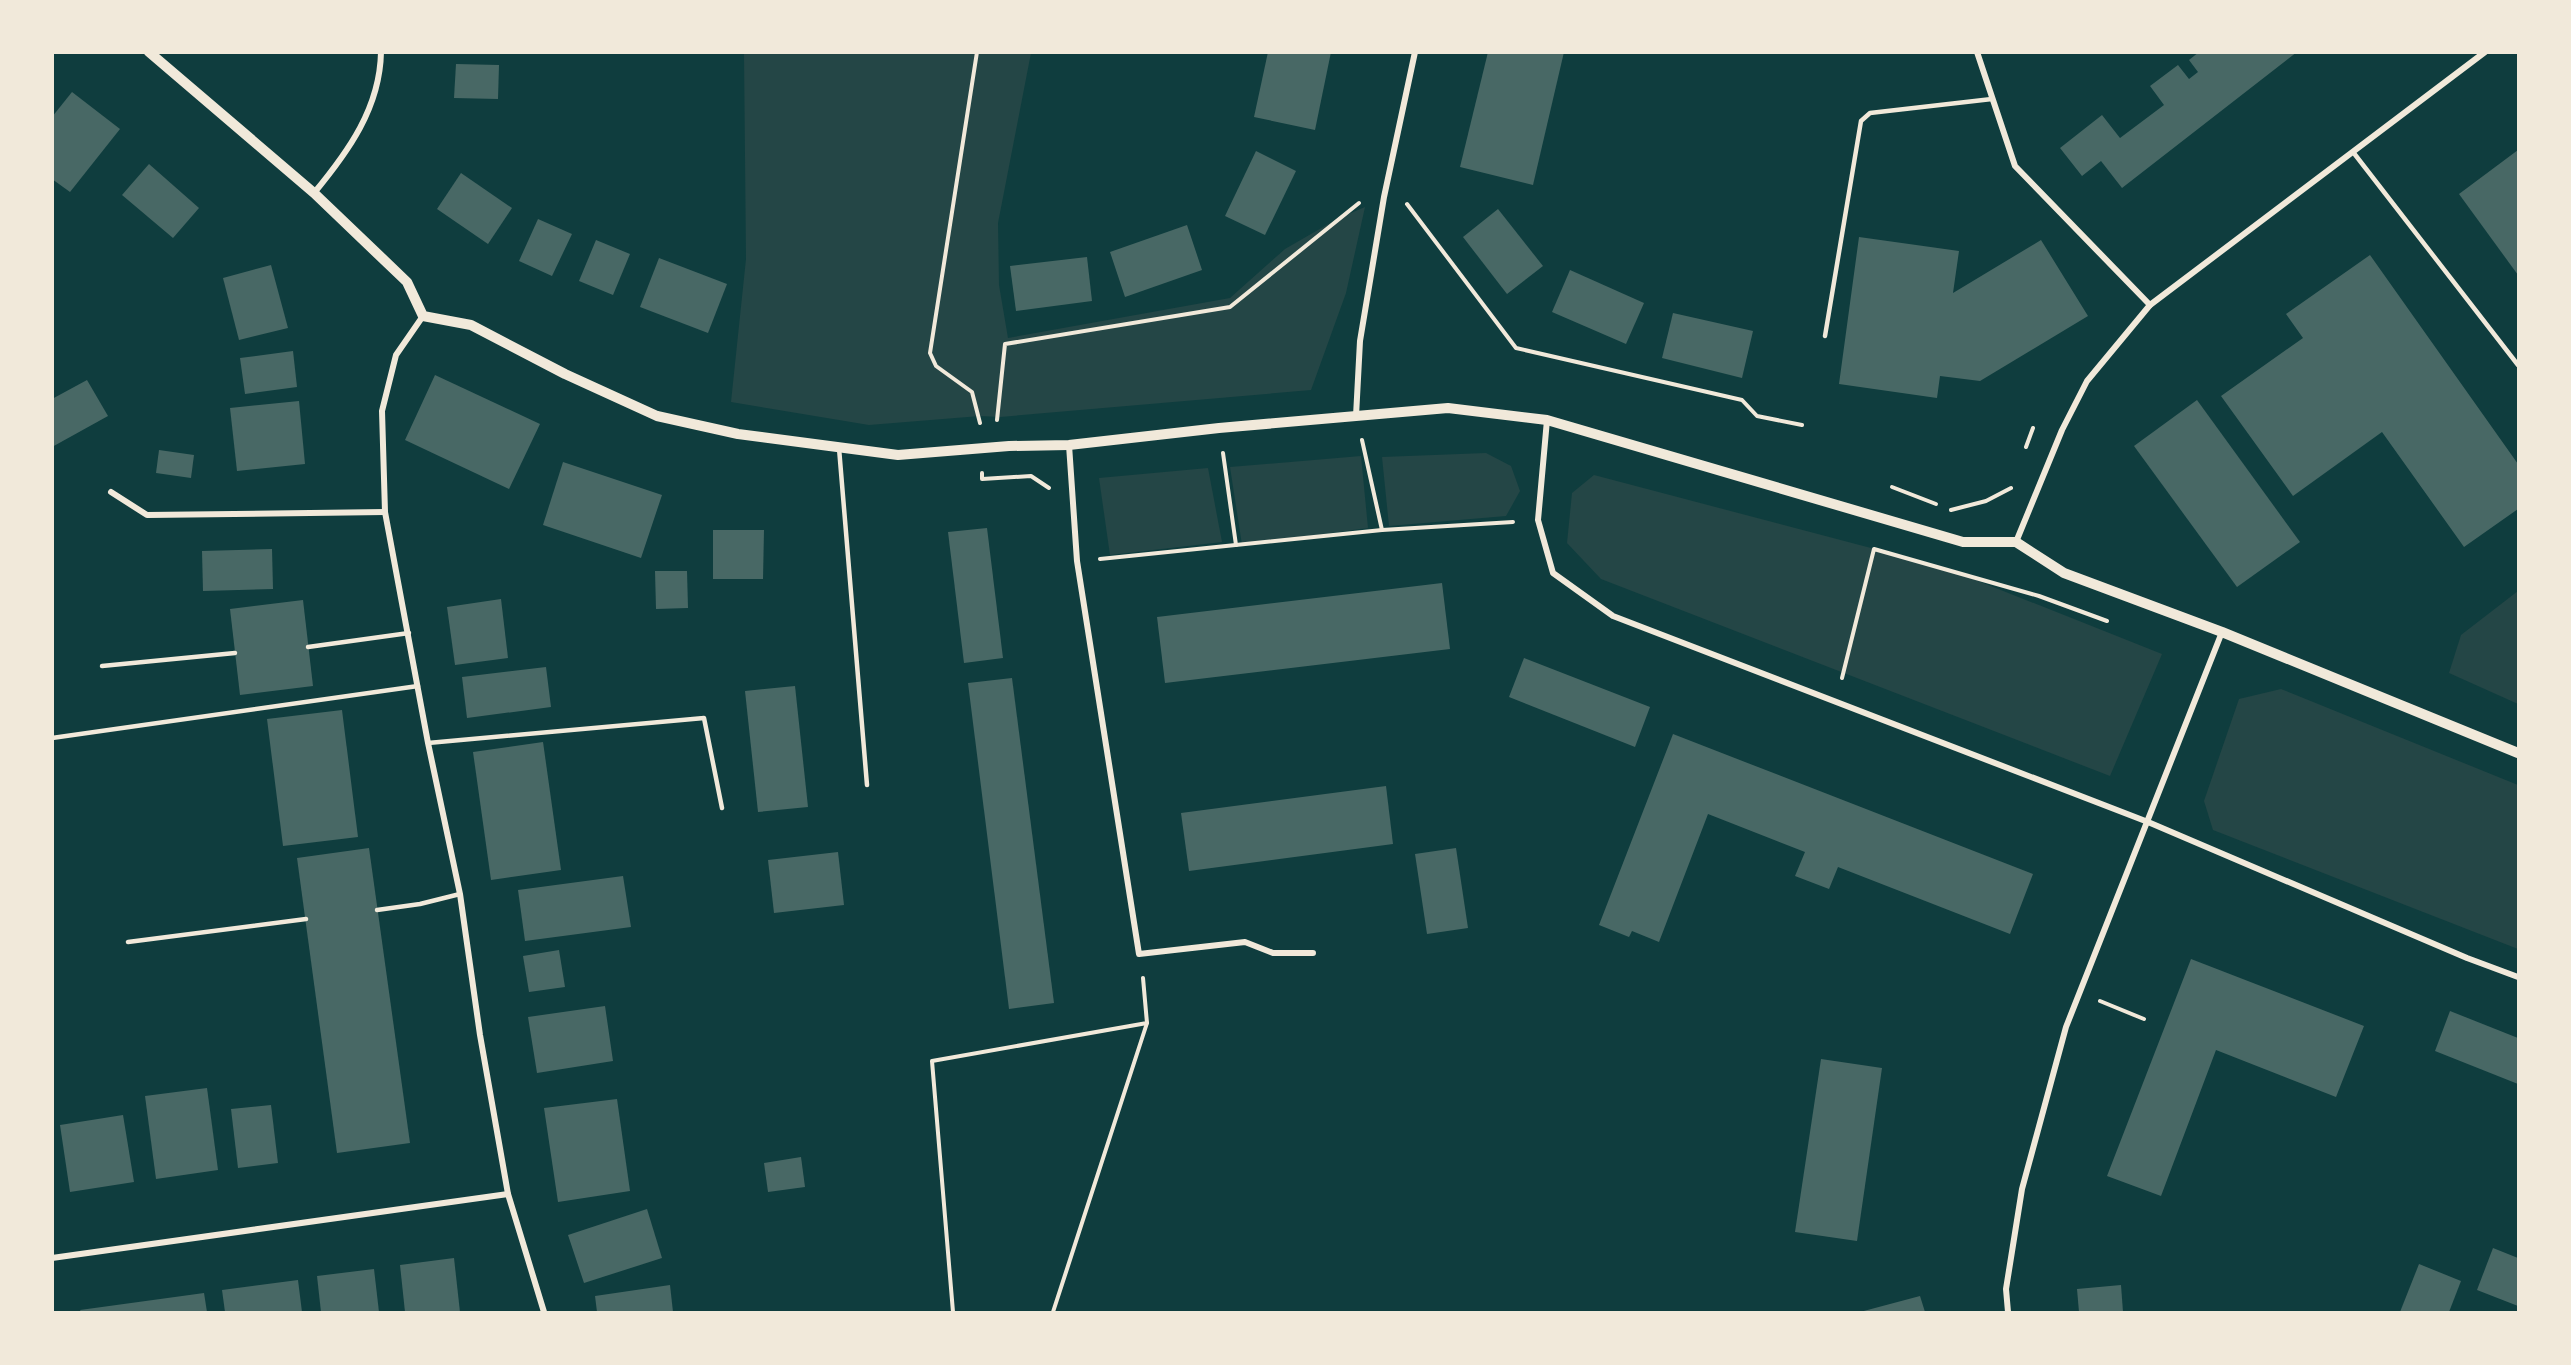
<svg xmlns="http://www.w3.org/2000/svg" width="2571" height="1365" font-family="Rubik,sans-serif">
	<rect width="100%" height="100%" fill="#0f3d3e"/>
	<g fill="#244646">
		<polygon points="744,53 1031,53 998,223 999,285 1008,338 1230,298 1285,249 1337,219 1365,207 1346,293 1311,390 1000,417 980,416 869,425 731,402 746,259"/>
		<polygon points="1486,453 1511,466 1520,491 1506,516 1389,526 1382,457"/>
		<polygon points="1361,456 1368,528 1242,545 1230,467"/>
		<polygon points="1208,468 1222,542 1110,555 1099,478"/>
		<polygon points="1594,475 1943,567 2162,654 2110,776 1601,579 1567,543 1572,493"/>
		<polygon points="2518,591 2518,704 2449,673 2461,635"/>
		<polygon points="2281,689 2518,785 2518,949 2213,830 2204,801 2239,699"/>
	</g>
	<g fill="#486865">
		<polygon points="1268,52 1331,52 1315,130 1254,117"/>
		<polygon points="1488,52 1564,52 1533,185 1460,167"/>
		<polygon points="2199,52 2297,52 2122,188 2101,161 2082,176 2060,148 2102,115 2120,138 2164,105 2150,86 2178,65 2189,79 2198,72 2189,60"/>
		<polygon points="456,64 499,65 498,99 454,98"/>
		<polygon points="72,92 120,129 70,192 52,179 52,117"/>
		<polygon points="2518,150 2518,275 2459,194"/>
		<polygon points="1256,151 1296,171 1265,235 1225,216"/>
		<polygon points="149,164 199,208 173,238 122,195"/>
		<polygon points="461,173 512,208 488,244 437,209"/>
		<polygon points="1498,209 1543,266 1507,294 1463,237"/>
		<polygon points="538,219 572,234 552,276 519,261"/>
		<polygon points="1187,225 1202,270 1125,297 1110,252"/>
		<polygon points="1859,237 1959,251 1953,293 2041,240 2088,316 1980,381 1940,376 1937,398 1839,384"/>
		<polygon points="596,240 630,254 613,295 579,281"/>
		<polygon points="2370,255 2518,464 2518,509 2464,547 2382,432 2293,496 2221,396 2303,338 2286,314"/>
		<polygon points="1087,257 1092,301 1016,311 1010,266"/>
		<polygon points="659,258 727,284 708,333 640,307"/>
		<polygon points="271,265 288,328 239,340 223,278"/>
		<polygon points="1570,270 1644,303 1626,344 1552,312"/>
		<polygon points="1673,313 1753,331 1742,378 1662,358"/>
		<polygon points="293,351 297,387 245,394 240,358"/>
		<polygon points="435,375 540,424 509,489 405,440"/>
		<polygon points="87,380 108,416 52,447 52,399"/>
		<polygon points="2197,400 2300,542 2237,587 2134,446"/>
		<polygon points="299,401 305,464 237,471 230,408"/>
		<polygon points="159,450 194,455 191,478 156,473"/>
		<polygon points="563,462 662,495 641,558 543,525"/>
		<polygon points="987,528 1003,658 964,663 948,532"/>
		<polygon points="713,530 764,530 763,579 713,579"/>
		<polygon points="272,549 273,589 203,591 202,551"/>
		<polygon points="655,571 687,571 688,608 656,609"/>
		<polygon points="1442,583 1450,649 1165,683 1157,617"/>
		<polygon points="501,599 508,658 455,665 447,607"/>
		<polygon points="303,600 313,686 240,695 230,609"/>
		<polygon points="1524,658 1650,707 1635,747 1509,697"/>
		<polygon points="546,667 551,707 467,718 462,677"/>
		<polygon points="1012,678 1054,1003 1009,1009 968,683"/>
		<polygon points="795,686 808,807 758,812 745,691"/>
		<polygon points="342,710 358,837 283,846 267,719"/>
		<polygon points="1673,734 2033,874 2010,934 1838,867 1829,889 1795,876 1805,852 1708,814 1659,942 1632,931 1629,937 1599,925"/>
		<polygon points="543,742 561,870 491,880 473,752"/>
		<polygon points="1386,786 1393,844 1189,871 1181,813"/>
		<polygon points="369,848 410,1143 337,1153 297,858"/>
		<polygon points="1456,848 1468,928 1427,934 1415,854"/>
		<polygon points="838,852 844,905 774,913 768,860"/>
		<polygon points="623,876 631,927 525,941 518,890"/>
		<polygon points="559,950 565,987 529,992 523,956"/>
		<polygon points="2191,959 2364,1026 2336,1097 2216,1050 2161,1196 2107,1176"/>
		<polygon points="605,1006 613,1061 537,1073 528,1017"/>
		<polygon points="2450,1011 2518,1038 2518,1084 2435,1051"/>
		<polygon points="1821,1059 1882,1068 1857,1241 1795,1232"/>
		<polygon points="207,1088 218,1170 156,1179 145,1096"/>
		<polygon points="617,1099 630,1191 558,1202 544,1108"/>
		<polygon points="271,1105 278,1163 238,1168 231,1109"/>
		<polygon points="123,1115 134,1182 70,1192 60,1125"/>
		<polygon points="801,1157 805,1187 768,1192 764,1163"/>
		<polygon points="647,1209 662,1258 584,1283 568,1235"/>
		<polygon points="2493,1248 2518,1258 2518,1306 2477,1290"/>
		<polygon points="454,1258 460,1312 405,1312 400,1265"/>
		<polygon points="2419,1264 2461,1281 2449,1312 2400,1312"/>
		<polygon points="374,1269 379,1312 321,1312 317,1276"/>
		<polygon points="298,1280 302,1312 225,1312 222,1290"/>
		<polygon points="670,1285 673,1312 597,1312 595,1296"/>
		<polygon points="2121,1285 2123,1312 2079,1312 2077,1289"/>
		<polygon points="204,1293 207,1312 81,1312 80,1310"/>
		<polygon points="1920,1296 1925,1312 1860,1312"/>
	</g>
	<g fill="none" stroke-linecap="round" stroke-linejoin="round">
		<g stroke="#f1e9da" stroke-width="4">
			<polyline points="977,52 930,353 936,366 972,392 980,423"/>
			<polyline points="1407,204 1516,348 1742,400 1757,416 1802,425"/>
			<polyline points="997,420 1005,344 1230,307 1359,203"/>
			<polyline points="1362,440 1382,530"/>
			<polyline points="2026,447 2033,428"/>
			<polyline points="1223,453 1236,545"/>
			<polyline points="982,473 982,479 1031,476 1049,488"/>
			<polyline points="1892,487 1936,504"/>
			<polyline points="1951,510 1986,501 2011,488"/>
			<polyline points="1100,559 1382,530 1513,522"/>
			<polyline points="1842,678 1874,549 2039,596 2107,621"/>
			<polyline points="2100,1001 2144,1019"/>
			<polyline points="953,1312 932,1061 1147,1023 1143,978"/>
			<polyline points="1053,1312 1147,1023"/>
		</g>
		<g stroke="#f1e9da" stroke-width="4.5">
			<polyline points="2353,152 2518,365"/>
			<polyline points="1825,336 1861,121 1870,113 1992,99"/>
			<polyline points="839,448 867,785"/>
			<polyline points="308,647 409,633"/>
			<polyline points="102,666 235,653"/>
			<polyline points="52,738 418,686"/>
			<polyline points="428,743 704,718 722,808"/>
			<polyline points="377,910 420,904 460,894"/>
			<polyline points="128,942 306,919"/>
		</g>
		<g stroke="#f1e9da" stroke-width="6">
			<polyline points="1977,52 2015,166 2150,305"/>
			<path d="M314 193C348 152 380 108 381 52"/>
			<polyline points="423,316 396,355 382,411 385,512 428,743 460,894 480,1035 508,1194 544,1312"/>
			<polyline points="1356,416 1360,341 1384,197 1415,52"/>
			<polyline points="1547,420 1538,520 1553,573 1613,616 2148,822 2467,958 2518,977"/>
			<polyline points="1069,445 1077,561 1139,954 1245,942 1273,953 1313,953"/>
			<polyline points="111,492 147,515 385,512"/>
			<polyline points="2016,542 2062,430 2087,381 2150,305 2485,52"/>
			<polyline points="52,1258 508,1194"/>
			<polyline points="2008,1312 2006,1289 2022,1189 2066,1027 2222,632"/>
		</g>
		<polyline stroke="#f1e9da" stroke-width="10" points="149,52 314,193 407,282 423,316 471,325 565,374 657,416 738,434 898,455 1009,446 1069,445 1219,428 1448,408 1547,420 1963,542 2016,542 2064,573 2222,632 2518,753"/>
	</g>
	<rect width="2571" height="1365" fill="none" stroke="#f1e9da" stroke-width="108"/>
</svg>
